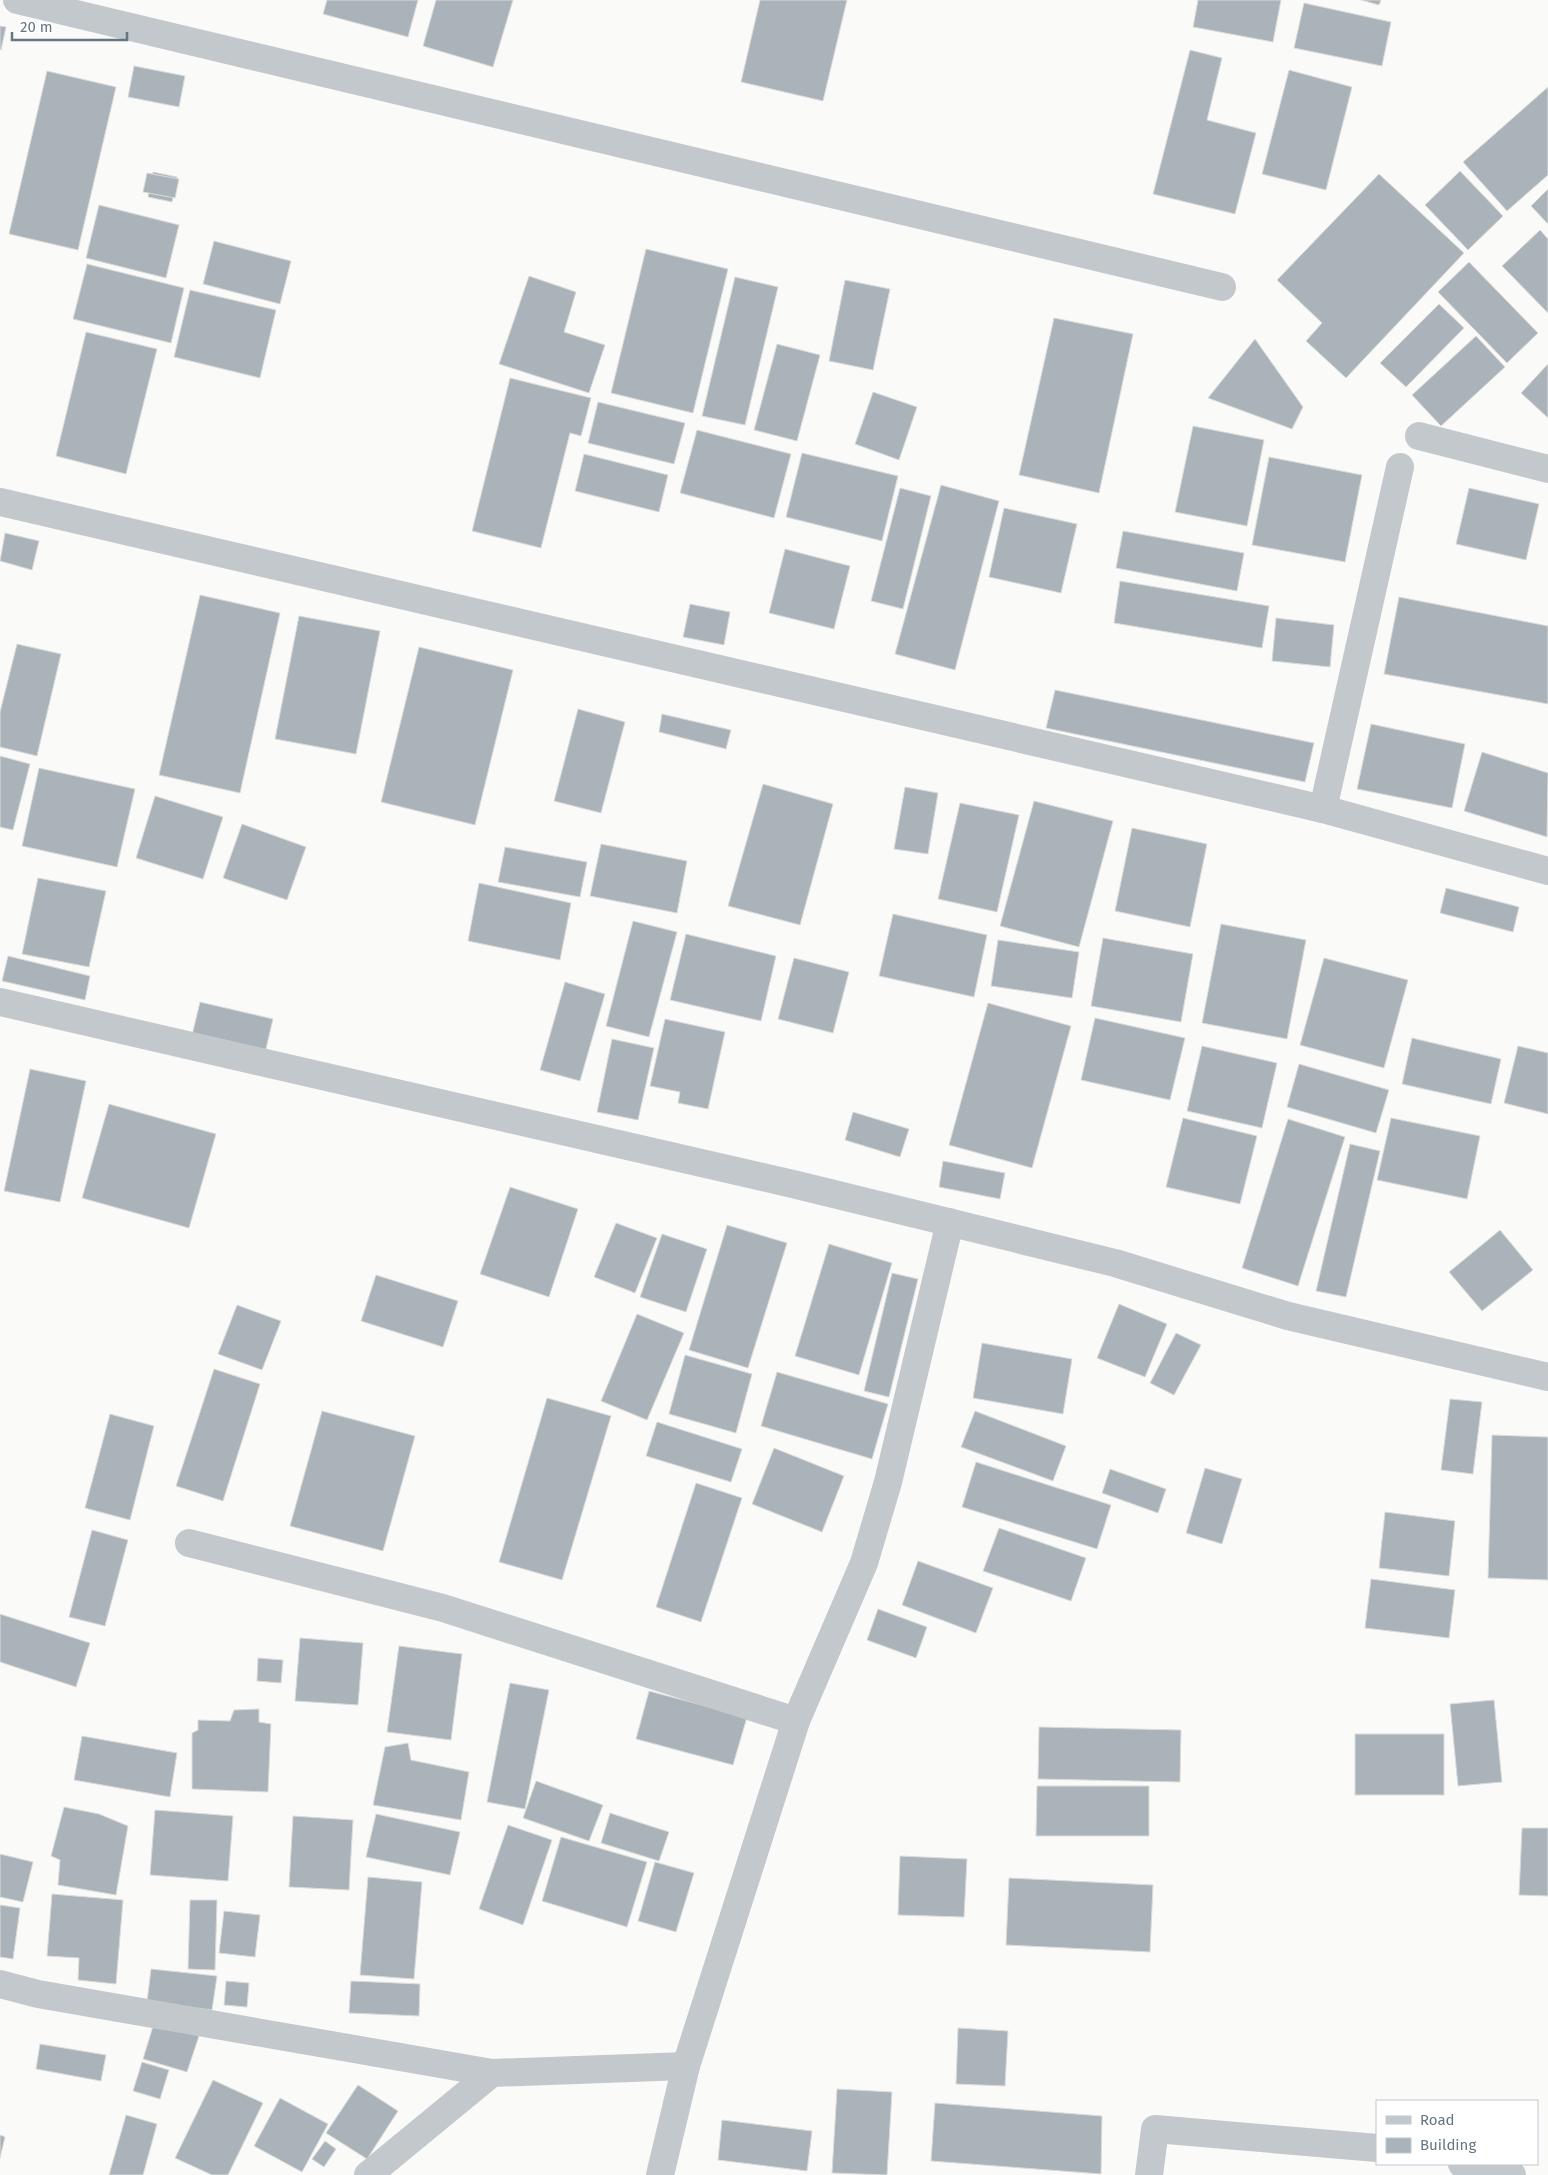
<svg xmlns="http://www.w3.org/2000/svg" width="1548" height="2175" font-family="'Fira Sans',sans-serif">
	<rect width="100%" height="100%" fill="#fafaf8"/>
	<g fill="#aab3b9" stroke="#dcdcda">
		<polygon points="327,0 418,0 408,37 323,14"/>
		<polygon points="436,0 513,0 493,67 423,46"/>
		<polygon points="760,0 847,0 823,101 741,82"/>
		<polygon points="1198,0 1281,0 1273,42 1193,27"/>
		<polygon points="1361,0 1381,0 1379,5"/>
		<polygon points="1304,3 1391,22 1382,66 1294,48"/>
		<polygon points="0,26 6,27 1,50 0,49"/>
		<polygon points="1190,50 1222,58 1207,120 1256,133 1235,214 1153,194"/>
		<polygon points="134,66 185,76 179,107 128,97"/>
		<polygon points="1289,70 1352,87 1326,190 1262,174"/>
		<polygon points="47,71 116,87 78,250 9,234"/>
		<polygon points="1548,87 1548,175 1507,211 1463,162"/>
		<polygon points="1460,171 1503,216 1468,250 1425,205"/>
		<polygon points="153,172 177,177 172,202 148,197"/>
		<polygon points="147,173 179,179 175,198 143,192"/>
		<polygon points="1379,174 1464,253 1346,378 1306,341 1322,323 1277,280"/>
		<polygon points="1548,189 1548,224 1531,206"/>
		<polygon points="99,205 179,225 166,278 86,258"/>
		<polygon points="1540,230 1548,239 1548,313 1502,266"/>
		<polygon points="214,241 291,261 280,304 203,284"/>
		<polygon points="646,249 728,269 693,413 611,393"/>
		<polygon points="1469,262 1538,333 1507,363 1438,292"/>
		<polygon points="87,264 184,288 171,343 73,319"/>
		<polygon points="529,276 576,292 564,332 605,345 589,393 499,364"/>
		<polygon points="735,277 778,287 745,425 702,416"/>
		<polygon points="845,280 890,289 873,370 829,361"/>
		<polygon points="190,290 276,310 260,378 174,357"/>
		<polygon points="1439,304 1464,328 1406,387 1380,363"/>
		<polygon points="1054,318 1133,334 1099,493 1019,475"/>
		<polygon points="86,332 157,349 126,474 56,456"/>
		<polygon points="1476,336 1505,367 1441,426 1412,395"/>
		<polygon points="1255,339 1303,407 1292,429 1208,398"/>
		<polygon points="777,344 820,355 797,441 754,430"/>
		<polygon points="1548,364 1548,418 1521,393"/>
		<polygon points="510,378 591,398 581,436 570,433 541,548 472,531"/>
		<polygon points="873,392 917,407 899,460 855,444"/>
		<polygon points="598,402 685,423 674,464 588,443"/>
		<polygon points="1193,426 1264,440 1247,526 1175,512"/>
		<polygon points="697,430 791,454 774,518 680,493"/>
		<polygon points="802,453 898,476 882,541 786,517"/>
		<polygon points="584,454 668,475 659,512 575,491"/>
		<polygon points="1269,457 1362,475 1345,562 1252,545"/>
		<polygon points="941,485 999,501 955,670 895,654"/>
		<polygon points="900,488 931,496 903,609 871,601"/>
		<polygon points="1469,488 1539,504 1526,560 1456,544"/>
		<polygon points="1004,508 1077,524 1061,593 989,577"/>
		<polygon points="1123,531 1244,553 1237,591 1116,568"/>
		<polygon points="5,533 39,541 32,570 0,561"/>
		<polygon points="785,549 850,566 834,629 769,613"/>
		<polygon points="1120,581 1269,606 1262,648 1114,623"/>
		<polygon points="200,595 280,613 240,793 159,775"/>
		<polygon points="1399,597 1548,626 1548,704 1384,674"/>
		<polygon points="690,604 730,612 724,645 683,637"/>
		<polygon points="299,616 380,631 356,754 275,739"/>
		<polygon points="1276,618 1334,625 1330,667 1272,661"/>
		<polygon points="17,644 61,654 37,756 0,747 0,712"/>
		<polygon points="419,647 513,670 475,825 381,802"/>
		<polygon points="1055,690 1314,743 1305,782 1046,728"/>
		<polygon points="578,709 625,722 601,813 554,801"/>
		<polygon points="662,714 731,730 726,749 659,732"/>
		<polygon points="1371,724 1465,744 1452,808 1357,789"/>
		<polygon points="1482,752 1548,773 1547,837 1464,811"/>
		<polygon points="0,756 30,764 13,830 0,827"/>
		<polygon points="39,768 135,789 117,867 22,846"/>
		<polygon points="763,784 833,804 800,925 728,906"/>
		<polygon points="905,787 938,793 928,854 894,849"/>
		<polygon points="155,796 223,817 203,879 136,858"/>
		<polygon points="1034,801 1113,821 1079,947 1000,926"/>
		<polygon points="960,803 1019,815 997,912 938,899"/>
		<polygon points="242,824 306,847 287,900 223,878"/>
		<polygon points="1132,828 1207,844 1190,927 1115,911"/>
		<polygon points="601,844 687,861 677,913 590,896"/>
		<polygon points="505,847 587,862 580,897 498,882"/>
		<polygon points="38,878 106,891 89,967 22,954"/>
		<polygon points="479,883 571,903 560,960 468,941"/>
		<polygon points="1446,888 1519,907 1513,932 1440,913"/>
		<polygon points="893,914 987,935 974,997 879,976"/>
		<polygon points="633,921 677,932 649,1037 606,1026"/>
		<polygon points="1221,924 1306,940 1287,1039 1202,1023"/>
		<polygon points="686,934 776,956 761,1021 670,1000"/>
		<polygon points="1103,938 1193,954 1181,1022 1091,1006"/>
		<polygon points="998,940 1079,952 1072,998 991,986"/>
		<polygon points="8,956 90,976 85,1000 2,981"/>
		<polygon points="794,958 849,972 833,1033 778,1019"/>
		<polygon points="1324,958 1408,980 1384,1068 1300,1045"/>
		<polygon points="565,982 605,994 580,1081 540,1070"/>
		<polygon points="200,1002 273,1019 265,1053 192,1035"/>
		<polygon points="988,1003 1071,1026 1032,1168 949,1145"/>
		<polygon points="1095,1018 1185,1038 1170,1100 1081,1080"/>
		<polygon points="665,1019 725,1032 708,1109 678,1103 680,1092 650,1086"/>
		<polygon points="1412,1038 1501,1059 1491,1104 1402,1084"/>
		<polygon points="612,1039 654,1048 638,1120 597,1112"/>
		<polygon points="1202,1046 1277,1063 1262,1128 1187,1111"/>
		<polygon points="1518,1046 1548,1053 1548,1114 1504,1103"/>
		<polygon points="1299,1064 1389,1090 1376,1133 1287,1107"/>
		<polygon points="30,1069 86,1081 60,1202 4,1191"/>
		<polygon points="109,1104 216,1134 189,1228 82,1198"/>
		<polygon points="853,1112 909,1129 900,1157 845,1140"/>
		<polygon points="1183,1118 1257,1136 1240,1204 1166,1187"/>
		<polygon points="1391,1118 1480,1136 1467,1199 1377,1180"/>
		<polygon points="1288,1119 1345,1137 1298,1286 1242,1268"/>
		<polygon points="1350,1144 1380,1151 1346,1297 1316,1291"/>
		<polygon points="943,1161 1005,1173 1000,1199 939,1187"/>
		<polygon points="510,1187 578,1209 549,1297 480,1274"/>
		<polygon points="616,1223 657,1238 635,1293 594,1277"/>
		<polygon points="727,1225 787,1243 748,1368 689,1350"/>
		<polygon points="1500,1230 1533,1270 1482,1311 1449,1272"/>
		<polygon points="662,1234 707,1249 686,1312 640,1297"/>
		<polygon points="829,1244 892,1263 859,1375 795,1356"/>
		<polygon points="892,1273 918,1279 889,1397 864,1391"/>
		<polygon points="376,1275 458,1301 443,1347 361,1321"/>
		<polygon points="1119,1304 1167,1324 1145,1377 1097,1358"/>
		<polygon points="237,1305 281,1321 262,1370 218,1354"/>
		<polygon points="637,1314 684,1333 647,1420 601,1401"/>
		<polygon points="1176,1333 1201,1345 1174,1395 1150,1383"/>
		<polygon points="982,1343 1072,1359 1063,1414 973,1398"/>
		<polygon points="685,1355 752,1374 736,1433 669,1414"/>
		<polygon points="214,1369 260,1384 223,1501 176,1486"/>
		<polygon points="777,1372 888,1404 872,1459 761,1426"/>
		<polygon points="547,1398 611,1416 562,1580 499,1562"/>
		<polygon points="1450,1399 1482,1402 1473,1474 1441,1470"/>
		<polygon points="322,1411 415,1436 383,1551 290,1526"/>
		<polygon points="975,1411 1066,1446 1053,1481 961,1447"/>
		<polygon points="110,1414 154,1426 130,1520 85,1508"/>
		<polygon points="657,1422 742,1449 731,1482 646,1456"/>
		<polygon points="1492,1435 1548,1437 1548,1580 1488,1578"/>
		<polygon points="774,1448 844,1476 822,1532 752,1504"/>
		<polygon points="976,1462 1111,1505 1097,1549 962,1507"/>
		<polygon points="1205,1468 1242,1479 1222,1544 1186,1533"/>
		<polygon points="1110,1469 1166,1489 1158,1513 1102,1493"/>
		<polygon points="696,1483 742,1498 701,1622 656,1607"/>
		<polygon points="1385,1512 1455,1521 1449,1576 1379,1568"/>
		<polygon points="999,1528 1086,1558 1071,1601 983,1571"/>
		<polygon points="92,1530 128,1540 105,1626 69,1617"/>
		<polygon points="918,1561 993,1588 976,1633 902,1605"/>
		<polygon points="1371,1579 1455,1590 1449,1638 1365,1628"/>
		<polygon points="878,1609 927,1627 916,1658 867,1640"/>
		<polygon points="0,1614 90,1643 76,1687 0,1662"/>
		<polygon points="300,1638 363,1643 358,1705 295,1701"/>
		<polygon points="399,1646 462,1654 451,1740 387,1732"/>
		<polygon points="258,1658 283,1660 281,1683 257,1681"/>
		<polygon points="510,1683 549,1690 525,1809 487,1802"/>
		<polygon points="649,1691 747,1717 733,1765 636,1739"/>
		<polygon points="1494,1700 1502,1782 1458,1786 1450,1704"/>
		<polygon points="259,1709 259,1722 271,1724 268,1792 192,1789 192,1733 198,1730 198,1720 230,1721 234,1710"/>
		<polygon points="1039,1727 1181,1730 1180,1782 1038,1779"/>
		<rect x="1355" y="1734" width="89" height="61"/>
		<polygon points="82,1736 177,1753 170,1797 74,1780"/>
		<polygon points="408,1743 411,1760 469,1772 461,1820 373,1805 385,1747"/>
		<polygon points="536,1781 603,1805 589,1841 523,1818"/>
		<polygon points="1037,1786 1149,1786 1149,1836 1036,1836"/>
		<polygon points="64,1807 99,1814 128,1826 116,1895 58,1885 60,1860 51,1856"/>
		<polygon points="155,1810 233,1816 228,1881 150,1875"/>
		<polygon points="610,1813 669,1832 659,1861 601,1843"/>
		<polygon points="376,1814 460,1832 450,1875 366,1857"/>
		<polygon points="293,1816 353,1820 349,1890 289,1887"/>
		<polygon points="508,1825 552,1840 523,1925 479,1909"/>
		<polygon points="1522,1828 1548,1828 1548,1896 1519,1895"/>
		<polygon points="561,1837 647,1862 627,1927 542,1901"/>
		<polygon points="0,1854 33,1862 23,1902 0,1897"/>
		<polygon points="900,1856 967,1859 964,1917 898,1915"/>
		<polygon points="655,1862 694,1873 676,1932 638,1921"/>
		<polygon points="368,1877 422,1882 414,1979 360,1975"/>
		<polygon points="1009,1878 1153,1885 1150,1952 1006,1945"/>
		<polygon points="52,1894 123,1900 116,1984 78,1980 79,1958 47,1956"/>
		<polygon points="190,1900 217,1900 215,1970 188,1969"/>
		<polygon points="0,1905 20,1908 13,1959 0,1957"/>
		<polygon points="224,1911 260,1915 255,1957 219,1953"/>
		<polygon points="151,1969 217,1976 212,2010 147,2002"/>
		<polygon points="226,1981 249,1983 247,2007 224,2005"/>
		<polygon points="351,1981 420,1984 419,2016 349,2013"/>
		<polygon points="154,2023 199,2036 187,2072 143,2059"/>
		<polygon points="958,2028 1008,2031 1005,2086 956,2084"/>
		<polygon points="40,2044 106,2055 101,2081 36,2069"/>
		<polygon points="142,2062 169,2070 160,2099 133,2091"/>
		<polygon points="213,2080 263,2103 228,2175 212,2175 175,2158"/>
		<polygon points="358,2085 398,2111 367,2159 326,2133"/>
		<polygon points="837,2089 892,2092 887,2175 832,2173"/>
		<polygon points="280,2098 328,2124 302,2172 254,2146"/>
		<polygon points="935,2103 1102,2116 1101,2174 931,2161"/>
		<polygon points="126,2115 157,2124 143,2175 109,2175"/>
		<polygon points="722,2120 812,2131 807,2171 718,2160"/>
		<polygon points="0,2135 5,2137 0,2158"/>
		<polygon points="325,2141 336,2149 324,2167 312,2159"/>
	</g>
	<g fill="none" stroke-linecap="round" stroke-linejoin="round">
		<g stroke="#c3c8cc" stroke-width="28">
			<polyline points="17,0 1222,287"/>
			<polyline points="1419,436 1548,469"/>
			<polyline points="0,502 1323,809 1548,871"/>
			<polyline points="1323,809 1400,467"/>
			<polyline points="0,1002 797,1185 1115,1263 1288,1316 1548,1377"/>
			<polyline points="189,1543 443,1608 796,1721"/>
			<polyline points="0,1984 38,1994 492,2073 686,2066"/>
			<polyline points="1462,2164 1512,2175"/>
			<polyline points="368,2175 492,2073"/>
			<polyline points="660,2175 686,2066 796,1721 864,1563 888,1482 950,1222"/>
			<polyline points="1149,2175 1155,2129 1377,2148"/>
		</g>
	</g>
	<rect x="1376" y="2100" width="162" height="65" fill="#ffffff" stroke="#c1c8cd"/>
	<rect x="1386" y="2116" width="25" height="8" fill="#c3c8cc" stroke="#c1c8cd"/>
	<text x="1420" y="2125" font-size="15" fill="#657683">Road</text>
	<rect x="1386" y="2138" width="25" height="15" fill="#aab3b9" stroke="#c1c8cd"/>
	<text x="1420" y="2150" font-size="15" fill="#657683">Building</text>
	<path d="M12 32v8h115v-8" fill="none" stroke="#657683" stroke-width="2.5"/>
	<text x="20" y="32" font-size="15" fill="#657683" stroke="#ffffff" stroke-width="4" paint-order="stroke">20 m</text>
</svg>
